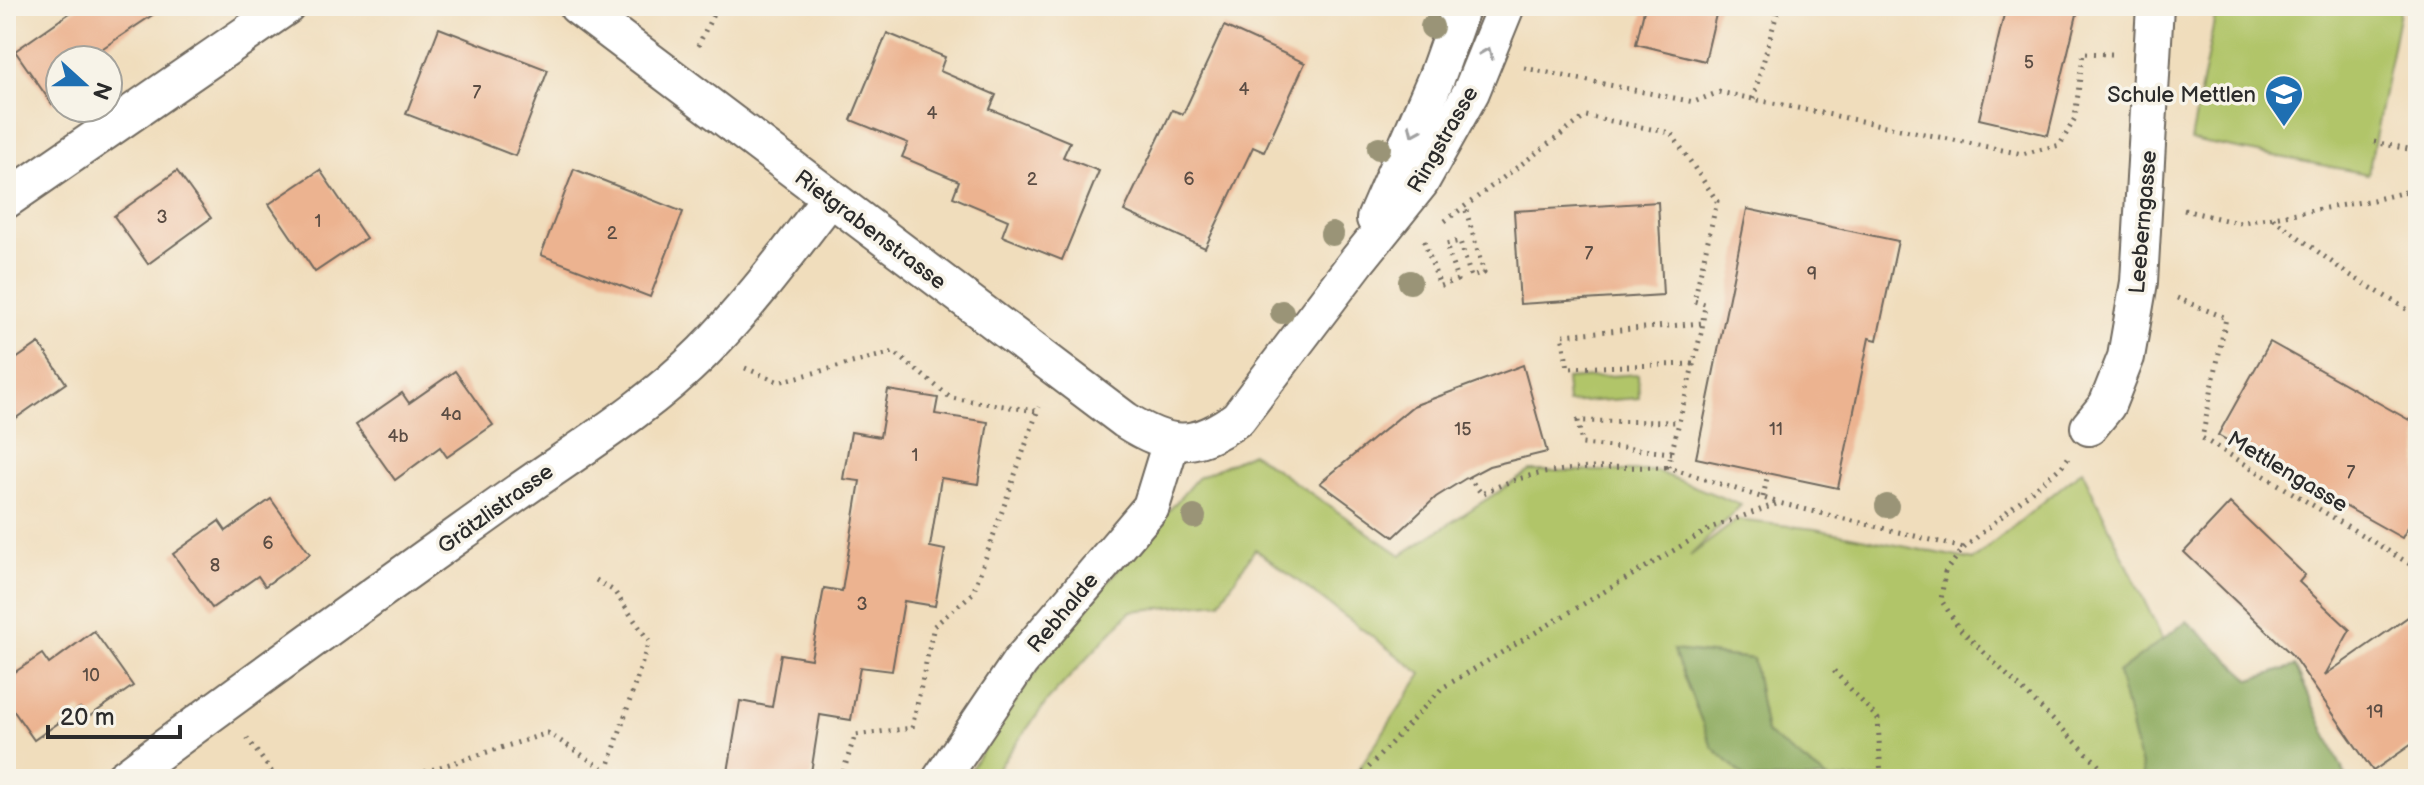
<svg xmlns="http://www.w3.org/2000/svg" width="2424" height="785" font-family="'Balsamiq Sans',sans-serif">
	<rect width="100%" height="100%" fill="#f7f3e8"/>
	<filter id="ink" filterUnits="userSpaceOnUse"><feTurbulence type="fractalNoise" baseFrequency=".0125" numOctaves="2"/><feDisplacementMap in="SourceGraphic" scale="16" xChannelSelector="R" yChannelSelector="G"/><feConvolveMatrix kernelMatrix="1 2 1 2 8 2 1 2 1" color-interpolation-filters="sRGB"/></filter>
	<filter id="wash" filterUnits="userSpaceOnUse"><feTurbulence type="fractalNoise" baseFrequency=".006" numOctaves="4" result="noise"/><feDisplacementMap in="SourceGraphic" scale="32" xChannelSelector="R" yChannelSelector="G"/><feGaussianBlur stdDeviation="1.8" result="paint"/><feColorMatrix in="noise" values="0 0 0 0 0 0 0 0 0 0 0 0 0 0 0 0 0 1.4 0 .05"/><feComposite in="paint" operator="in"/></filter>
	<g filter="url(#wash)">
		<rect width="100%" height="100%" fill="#f0ddbc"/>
		<g fill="#b1c569" stroke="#6e784a" stroke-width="2">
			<polygon points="2217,6 2401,6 2368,174 2191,140"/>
			<polygon points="1638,374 1639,398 1568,403 1566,379"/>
			<polygon points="1252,453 1401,555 1530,471 1656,471 1741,505 1690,556 1737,520 1815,529 1973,560 2082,470 2163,640 2119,673 2144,779 1828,779 1766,733 1753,659 1674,650 1712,747 1747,779 1352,779 1422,674 1255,549 1220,602 1131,611 1049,699 990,779 964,779 1054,644 1197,478"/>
		</g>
		<g fill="#8caa5d" stroke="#5c6a44" stroke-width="2">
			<polygon points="2187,621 2251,680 2295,666 2347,779 2144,779 2118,673"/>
			<polygon points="1673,650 1753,659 1766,733 1828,779 1747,779 1712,747"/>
		</g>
		<g id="blocks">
			<g fill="#ecb390">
				<polygon points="80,6 166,6 100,50 106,60 60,60 60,98 52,104 15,51"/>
				<polygon points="1645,6 1718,6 1705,61 1636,44"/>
				<polygon points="2006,6 2079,6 2048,135 1979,119"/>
				<polygon points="1224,26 1305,63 1264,152 1253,147 1205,248 1124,211 1172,110 1183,114"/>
				<polygon points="439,28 548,70 515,156 406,114"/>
				<polygon points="887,33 945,57 940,71 996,95 990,109 1070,142 1063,157 1099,171 1062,260 1002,236 1008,220 953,197 959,181 902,157 908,143 851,120"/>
				<polygon points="574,169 683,212 650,297 541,255"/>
				<polygon points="320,170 366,238 315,272 269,204"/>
				<polygon points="177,171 211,218 148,264 114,216"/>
				<polygon points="1658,202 1663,295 1520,304 1514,211"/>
				<polygon points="1747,209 1898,241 1877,340 1869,338 1838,488 1696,458"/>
				<polygon points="2270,342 2418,425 2418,509 2402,538 2218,435"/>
				<polygon points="39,343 66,383 6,425 6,366"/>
				<polygon points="1523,365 1547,452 1489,466 1468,477 1436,497 1394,537 1320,483 1413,406"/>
				<polygon points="455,371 493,425 447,457 440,447 395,480 356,425 402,393 409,403"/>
				<polygon points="888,390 938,398 935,414 988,422 978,484 941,478 930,547 945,550 935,606 904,601 892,671 860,667 851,720 820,715 810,779 771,779 728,772 740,701 772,707 781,654 811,659 824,588 842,591 860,481 843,479 851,432 880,437"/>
				<polygon points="271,499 310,554 265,586 258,576 212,608 173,554 219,521 226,531"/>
				<polygon points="2230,503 2305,575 2299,582 2350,630 2325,675 2418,610 2418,740 2373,771 2292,655 2184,552"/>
				<polygon points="94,631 133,686 87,718 80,708 34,740 6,700 6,678 42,654 49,664"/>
			</g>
		</g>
	</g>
	<g filter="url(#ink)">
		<use href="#blocks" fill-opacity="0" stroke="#70695e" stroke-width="2"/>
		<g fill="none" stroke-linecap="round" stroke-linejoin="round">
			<g stroke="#70695e" stroke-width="40">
				<g id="street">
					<path d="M577 6 1125 420C1169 448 1195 450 1238 418L1358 260 1420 183 1471 92 1506 6"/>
					<polyline points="6,200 287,6"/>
					<polyline points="1375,219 1437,76 1462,6"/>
					<polyline points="2089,427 2107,405 2126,357 2139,282 2155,6"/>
					<path d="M123 779C247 685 374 595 500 505 569 455 643 412 703 352 750 305 790 250 830 198"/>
					<polyline points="941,779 1020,662 1151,507 1171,442"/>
				</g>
			</g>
			<g stroke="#70695e" stroke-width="5" stroke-dasharray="2 6" stroke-linecap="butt">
				<polyline points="698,46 717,6"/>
				<polyline points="1524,68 1694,102 1719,92 2022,154 2060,145 2075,118 2083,53 2112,54"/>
				<polyline points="1753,99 1779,6"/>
				<polyline points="2374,142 2418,151"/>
				<polyline points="2184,210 2238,223 2373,200 2418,189"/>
				<polyline points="2273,218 2345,272 2418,316"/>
				<polyline points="1445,221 1586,116 1671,133 1717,201 1694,301 1705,304 1702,329 1668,467 1779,503"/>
				<polyline points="1424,241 1440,286 1457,280 1446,244 1460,241 1471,277 1484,273 1465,207"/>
				<polyline points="2177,298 2226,318 2202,438 2418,569"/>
				<polyline points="1693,364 1568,368 1562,335 1703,323"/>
				<polyline points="745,368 779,382 894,352 951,398 1036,411"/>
				<polyline points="1672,453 1582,444 1578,421 1680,422"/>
				<polyline points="2068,458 2062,466 1964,548 1945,572 1941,600 1960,629 2095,761 2109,779"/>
				<path d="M1468 477 1482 494C1539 463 1605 468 1668 467"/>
				<polyline points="1763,497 1768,473"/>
				<polyline points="596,580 614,591 649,641 607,771"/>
				<polyline points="1834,671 1878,719 1881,779"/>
				<polyline points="247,738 277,779"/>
				<polyline points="402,779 548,733 619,779"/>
				<polyline points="841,779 855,735 912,728 934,626 973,593 1039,407"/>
				<polyline points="1358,779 1442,688 1713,527 1779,503 1964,548"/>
				<path d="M1920 779C1946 772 1979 767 2004 779"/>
			</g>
			<use href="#street" stroke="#fff" stroke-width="36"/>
		</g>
		<g fill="#9a9477">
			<circle cx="1432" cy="27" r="12"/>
			<circle cx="1379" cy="148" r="12"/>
			<circle cx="1332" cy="234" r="12"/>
			<circle cx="1410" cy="282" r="12"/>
			<circle cx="1282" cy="312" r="12"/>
			<circle cx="1887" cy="506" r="12"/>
			<circle cx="1194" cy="517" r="12"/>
		</g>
		<defs><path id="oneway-chevron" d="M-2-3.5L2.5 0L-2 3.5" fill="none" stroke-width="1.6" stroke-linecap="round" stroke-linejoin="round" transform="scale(2)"/></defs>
		<g stroke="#a0a0a0">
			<use href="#oneway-chevron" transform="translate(1487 53) rotate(-68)"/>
			<use href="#oneway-chevron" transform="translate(1414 131) rotate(114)"/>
		</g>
	</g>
	<defs>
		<g id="school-pin" transform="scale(2)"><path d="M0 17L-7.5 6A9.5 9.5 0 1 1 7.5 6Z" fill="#1f6fb2" stroke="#f7f3e8"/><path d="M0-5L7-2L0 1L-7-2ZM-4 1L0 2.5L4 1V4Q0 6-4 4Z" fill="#fff"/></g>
	</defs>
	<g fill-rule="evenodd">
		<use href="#school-pin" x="2284" y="94"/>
	</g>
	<g text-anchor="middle" stroke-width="7" stroke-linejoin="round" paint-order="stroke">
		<g font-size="18" fill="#5b4d44">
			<text x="2029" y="68">5</text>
			<text x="1244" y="95">4</text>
			<text x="477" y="98">7</text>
			<text x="932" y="119">4</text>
			<text x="1032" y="185">2</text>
			<text x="1189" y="185">6</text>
			<text x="162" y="223">3</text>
			<text x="318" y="227">1</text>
			<text x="612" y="239">2</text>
			<text x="1589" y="259">7</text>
			<text x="1812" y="280">9</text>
			<text x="451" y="420">4a</text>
			<text x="1463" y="435">15</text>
			<text x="1776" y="435">11</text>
			<text x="398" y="442">4b</text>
			<text x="915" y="461">1</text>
			<text x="2351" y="478">7</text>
			<text x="268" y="549">6</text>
			<text x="215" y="571">8</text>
			<text x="862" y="610">3</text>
			<text x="91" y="681">10</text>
			<text x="2375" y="718">19</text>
		</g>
		<g font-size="22" fill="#2b2b2b" stroke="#f7f3e8" text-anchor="end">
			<text x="2256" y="102">Schule Mettlen</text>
		</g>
		<g font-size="22" fill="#2b2b2b" stroke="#f7f3e8">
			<text transform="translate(1442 139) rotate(-60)" y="8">Ringstrasse</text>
			<text transform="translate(2142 222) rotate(-85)" y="8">Leeberngasse</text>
			<text transform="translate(871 229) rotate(37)" y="8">Rietgrabenstrasse</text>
			<text transform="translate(2288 471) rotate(31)" y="8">Mettlengasse</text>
			<text transform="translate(495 508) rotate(-36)" y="8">Grätzlistrasse</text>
			<text transform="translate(1062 612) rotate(-50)" y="8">Rebhalde</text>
		</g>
	</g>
	<rect width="2424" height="785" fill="none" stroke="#f7f3e8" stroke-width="32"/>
	<g transform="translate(84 84) rotate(111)"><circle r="38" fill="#f7f3e8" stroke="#a5a39c" stroke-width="2"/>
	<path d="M0-6L14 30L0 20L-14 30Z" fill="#1f6fb2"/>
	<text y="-12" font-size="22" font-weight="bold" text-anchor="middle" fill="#2b2b2b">N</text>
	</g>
	<path d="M48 725v12h132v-12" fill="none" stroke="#2b2b2b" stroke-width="4"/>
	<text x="60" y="725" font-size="24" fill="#2b2b2b" stroke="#f7f3e8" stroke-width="6" paint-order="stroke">20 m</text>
</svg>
